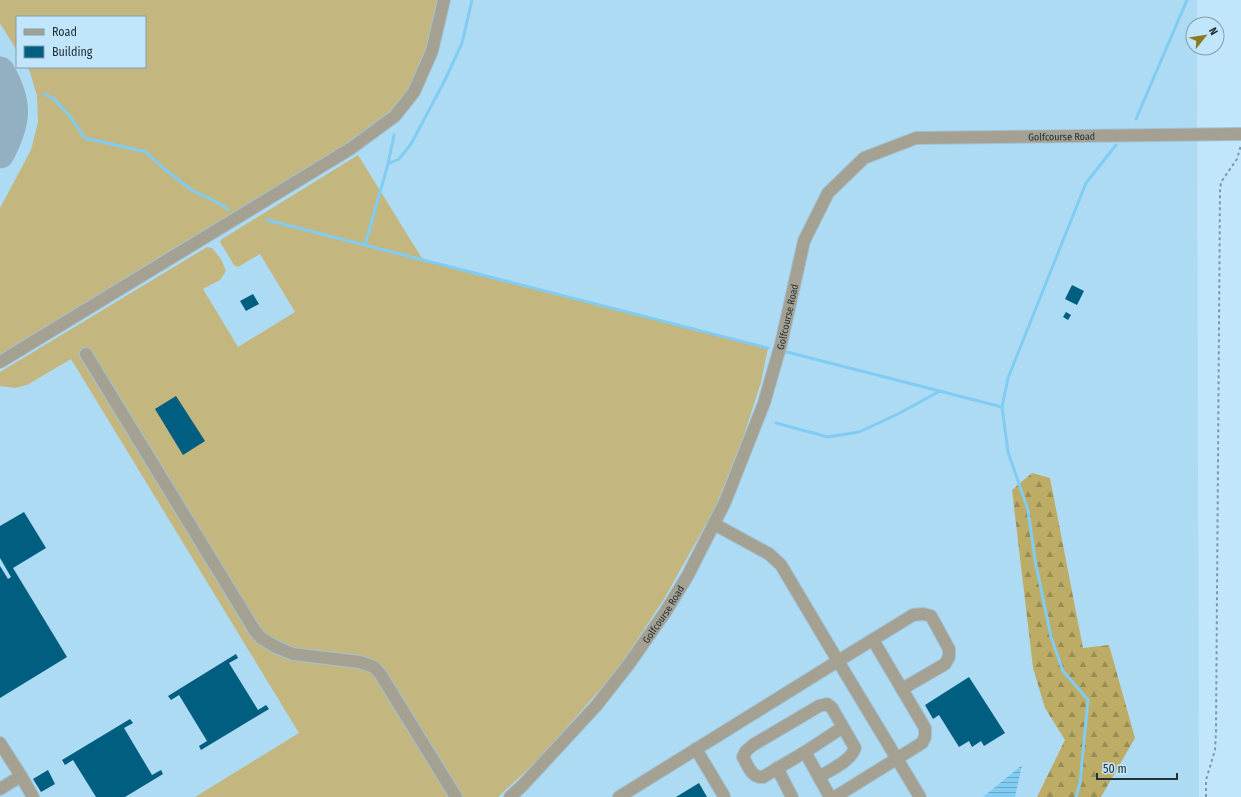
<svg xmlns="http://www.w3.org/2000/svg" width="1241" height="797" font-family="'Fira Sans Condensed',sans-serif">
	<defs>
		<pattern id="forest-firs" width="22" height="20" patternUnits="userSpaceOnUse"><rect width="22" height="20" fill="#bdac66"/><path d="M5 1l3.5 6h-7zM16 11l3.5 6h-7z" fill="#998d55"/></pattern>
		<pattern id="water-rules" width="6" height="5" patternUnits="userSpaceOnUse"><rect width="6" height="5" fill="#80ccf2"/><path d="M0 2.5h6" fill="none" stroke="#68a6c5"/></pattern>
	</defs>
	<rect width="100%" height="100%" fill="#c1e6fb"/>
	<path fill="#aedbf4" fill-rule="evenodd" d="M0 0H1197V24H1193V48H1197L1199 797H0ZM17 17H145V67H17Z"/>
	<g fill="#c3b67f">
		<polygon points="0,0 439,0 425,58 411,85 396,107 371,129 0,356 0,208 31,150 38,122 37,96 30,72 27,67 145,67 145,17 17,17 17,51 0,23"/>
		<polygon points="358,155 423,260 768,348 761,382 743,438 715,508 664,599 618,669 540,758 498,797 195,797 299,733 71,359 27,385 15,388 0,386 0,372 207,247 212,248 221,259 226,271 220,280 203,289 238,347 295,312 260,254 238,267 234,265 220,242 222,239"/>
	</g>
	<polygon fill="url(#forest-firs)" points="1032,473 1050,478 1083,648 1109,645 1135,738 1101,797 1037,797 1065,740 1045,708 1033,668 1012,490"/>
	<polygon fill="url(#water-rules)" points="1022,765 1015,797 983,797"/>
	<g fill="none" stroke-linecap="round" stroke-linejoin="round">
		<g stroke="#80ccf2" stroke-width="3">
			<polyline points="44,94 54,99 69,115 85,138 146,152 163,168 193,191 211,199 228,209"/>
			<polyline points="1136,119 1187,0"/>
			<polyline points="388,164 394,135"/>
			<polyline points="267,220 768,348"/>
			<polyline points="365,245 388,164 399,159 411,144 445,80 462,43 472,0"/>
			<polyline points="787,352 1002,407"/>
			<polyline points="776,423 828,437 859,432 898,414 940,391"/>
			<polyline points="1076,797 1080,783 1088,700 1063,671 1051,637 1035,560 1028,510 1008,452 1002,407 1008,378 1086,183 1116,145"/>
		</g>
		<path stroke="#92b0c1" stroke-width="29" d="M0 71C19 103 17 122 0 154"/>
	</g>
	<g fill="#005e80">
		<polygon points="1072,285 1084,291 1077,305 1065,299"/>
		<polygon points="253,294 259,304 246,311 240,301"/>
		<polygon points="1066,312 1071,315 1068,320 1063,317"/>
		<polygon points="176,396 205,441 183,455 155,409"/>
		<polygon points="24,512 46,548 13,568 67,657 0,698 0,566 8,579 11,577 0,558 0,526"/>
		<polygon points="236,654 238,658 229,663 258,710 266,705 269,709 201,750 199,746 207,741 179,695 171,700 168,696"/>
		<polygon points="969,677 1005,733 984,746 981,741 972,747 969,741 959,747 939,715 933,719 925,705"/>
		<polygon points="130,719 133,723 124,728 152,775 161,770 163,774 125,797 96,797 73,760 65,765 62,760"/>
		<polygon points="48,770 55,784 41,792 33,779"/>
		<polygon points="699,783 707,797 676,797"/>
	</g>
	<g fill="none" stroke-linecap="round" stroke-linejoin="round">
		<g stroke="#a1c2d4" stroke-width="14">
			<g id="minor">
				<polyline points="86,354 255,631 261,638 276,647 293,654 360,662 374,667 381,675 456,797"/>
				<polyline points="0,362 350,149 395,116 414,92 432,51 444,0"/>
				<polyline points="902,689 945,664 949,657 949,649 931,616 923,614 913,615 838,661 920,797"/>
				<polyline points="0,743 21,776 0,789"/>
				<polyline points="696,749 724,796"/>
				<polyline points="805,752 830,797"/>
				<polyline points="777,768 792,797"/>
				<polyline points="21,776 33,797"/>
				<path d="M819 777C830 770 851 761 855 748L832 708 827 704 819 706 753 745 746 751 743 757C748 765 751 778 763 777L805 752 843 727"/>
				<path id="s1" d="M510 797 522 786 596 706 629 664 666 611 688 575 725 502 764 403 781 344 804 241 828 193 864 158 916 138 1241 134"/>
				<polyline points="619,797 838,661 781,565 769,554 714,524"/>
				<polyline points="835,797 922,743 925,737 925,728 873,640"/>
			</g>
		</g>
		<polyline stroke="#7d99a8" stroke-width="2" stroke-dasharray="3 3" stroke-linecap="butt" points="1206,797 1206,780 1215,750 1216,732 1220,191 1221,182 1237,159 1241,145"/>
		<use href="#minor" stroke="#a5a192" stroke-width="12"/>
	</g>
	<g text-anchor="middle" stroke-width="4" stroke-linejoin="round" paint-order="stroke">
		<g font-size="10" fill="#223138" stroke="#c1e6fb">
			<text dy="4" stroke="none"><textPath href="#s1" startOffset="946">Golfcourse Road</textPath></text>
			<text dy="4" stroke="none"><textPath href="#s1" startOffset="563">Golfcourse Road</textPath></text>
			<text dy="4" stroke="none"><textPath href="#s1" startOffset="239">Golfcourse Road</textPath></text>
		</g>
	</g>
	<rect x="16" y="16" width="130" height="52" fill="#c1e6fb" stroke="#819ead"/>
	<rect x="24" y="29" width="20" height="6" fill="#a5a192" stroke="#819ead"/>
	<text x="52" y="36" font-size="12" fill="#223138">Road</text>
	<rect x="24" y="46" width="20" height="12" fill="#005e80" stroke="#819ead"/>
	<text x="52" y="56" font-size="12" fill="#223138">Building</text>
	<g transform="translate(1205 36) rotate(60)"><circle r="19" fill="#c1e6fb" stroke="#819ead"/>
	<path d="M0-3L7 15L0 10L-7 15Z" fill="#8d791e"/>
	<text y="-6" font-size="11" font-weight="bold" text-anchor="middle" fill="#223138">N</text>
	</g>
	<path d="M1097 773v6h80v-6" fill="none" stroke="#223138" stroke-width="2"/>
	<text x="1103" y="773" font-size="12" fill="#223138" stroke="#c1e6fb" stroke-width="3" paint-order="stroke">50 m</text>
</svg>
